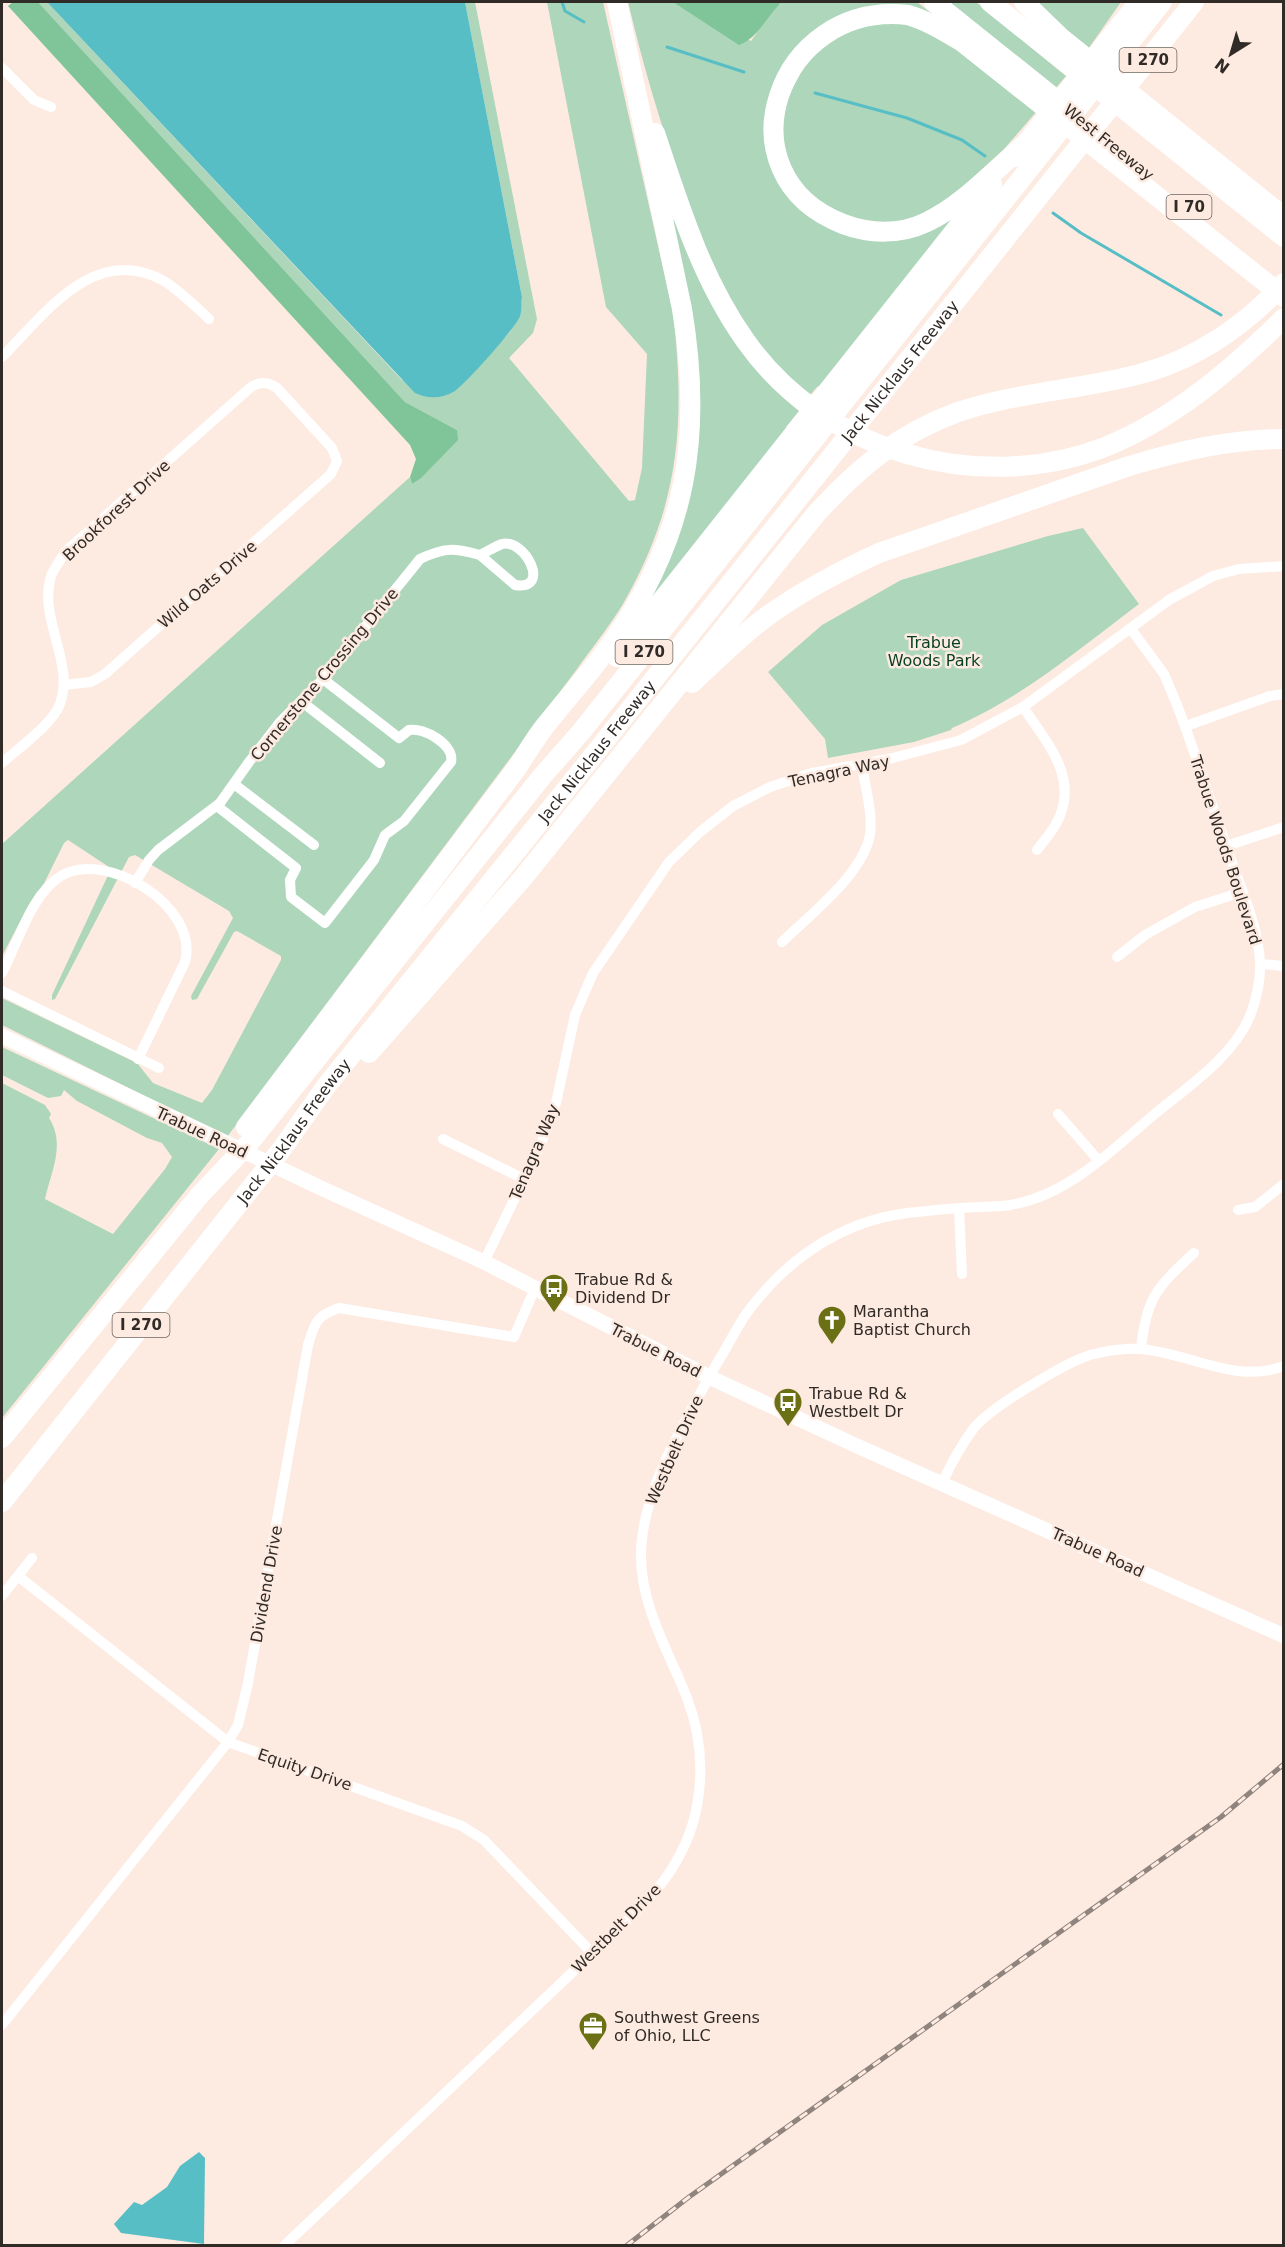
<svg xmlns="http://www.w3.org/2000/svg" width="1285" height="2247" font-family="'DejaVu Sans',sans-serif">
	<rect width="100%" height="100%" fill="#fdebe1"/>
	<g fill="#aed6bb">
		<path d="M38 2H47L402 380 456 390 510 332 520 315 522 297 465 2H475L537 319 533 333 509 358 629 501 635 500 642 468 647 354 606 307 547 2H603L673 312C685 418 681 499 628 595 614 621 594 645 577 669L227 1137 2 1025V998L137 1063 153 1083 202 1103 212 1090 281 960V956L237 931 234 932 197 999 192 1000 191 996 233 918 229 911 135 855 129 857 55 999 52 1000V995L110 871 109 867 68 840 64 843 28 916 21 920 2 956V844L410 477 412 484 457 430 405 402Z"/>
		<path d="M628 2H673L751 41 773 10 782 2H917L945 24C923 20 902 17 881 14 874 12 865 10 858 10 817 16 776 61 770 101 767 116 774 149 775 165L853 233 963 210 821 387 818 386 810 395C743 347 711 265 684 189 661 127 643 65 628 2Z"/>
		<polygon points="948,2 976,2 1066,76 1055,89"/>
		<polygon points="1034,2 1121,2 1086,52"/>
		<polygon points="889,19 932,31 1037,111 1004,149 952,197 903,224 861,224 809,196 785,161 778,116 817,42"/>
		<path d="M676 220C709 301 729 354 799 411L786 427 788 428 643 612 692 463 672 221Z"/>
		<path d="M1083 528 1139 604C1079 649 1021 699 952 728L951 730 914 742 828 758 825 739 768 672 822 625 901 580 1048 536Z"/>
		<path d="M2 1047 219 1149 2 1418V1083L45 1105 51 1114 49 1118C66 1144 51 1172 45 1199L113 1234 165 1169 172 1157 162 1143 147 1138 77 1101 64 1090 61 1096 48 1098 2 1075Z"/>
	</g>
	<g fill="#7fc599">
		<polygon points="13,2 38,2 405,402 457,430 458,440 421,478 412,484 410,477 416,459 410,445 8,6"/>
		<path d="M673 2H782C767 15 759 38 739 45Z"/>
	</g>
	<g fill="#57bec6">
		<path d="M47 2H465L522 297C521 303 522 311 520 316 516 328 466 383 455 391 442 399 428 399 415 393Z"/>
		<polygon points="199,2152 205,2158 204,2244 121,2233 114,2224 134,2202 142,2205 167,2187 180,2166"/>
	</g>
	<g fill="none" stroke-linecap="round" stroke-linejoin="round">
		<g stroke="#57bec6" stroke-width="3">
			<polyline points="562,2 565,11 584,22"/>
			<polyline points="667,47 744,72"/>
			<polyline points="815,93 907,118 962,140 985,156"/>
			<polyline points="1053,213 1081,233 1221,315"/>
		</g>
		<g stroke="#fff" stroke-width="10">
			<polyline points="2,68 34,100 51,107"/>
			<path d="M2 357C45 314 95 242 164 281 180 291 195 306 209 319"/>
			<polyline points="301,701 380,763"/>
			<path d="M1023 707C1047 743 1081 779 1056 824 1051 833 1043 842 1037 850"/>
			<polyline points="1186,726 1270,696 1284,694"/>
			<path d="M2 763C18 748 52 725 60 704 75 662 38 619 51 576 54 568 61 560 65 552L251 387C261 381 268 382 277 388L332 448 337 461 331 474 105 674 91 682 64 685"/>
			<polyline points="234,784 314,845"/>
			<path d="M217 806 296 868 290 880 291 897 325 923 374 860 385 835 404 821 451 762C455 745 424 727 409 730L399 738 323 679"/>
			<polyline points="1226,846 1284,827"/>
			<path d="M135 883 149 860 158 850 220 803 249 762 280 722 323 679 420 559C445 547 454 548 480 555 487 552 494 547 502 544 525 538 552 591 515 585L480 555"/>
			<path d="M782 942C811 914 862 875 870 835 873 813 865 787 862 765"/>
			<polyline points="1117,957 1145,935 1195,907 1242,892"/>
			<polyline points="1261,964 1284,966"/>
			<path d="M2 973C18 943 31 894 61 876 105 849 200 906 185 962L138 1059"/>
			<polyline points="2,991 159,1068"/>
			<polyline points="1058,1114 1099,1161"/>
			<polyline points="443,1139 524,1179"/>
			<polyline points="959,1208 962,1274"/>
			<polyline points="1238,1210 1255,1207 1284,1184"/>
			<polyline points="484,1262 541,1144 556,1103 575,1015 593,973 669,862 700,832 733,806 770,787 812,773 889,759 961,740 1023,707 1169,600 1213,576 1239,569 1284,566"/>
			<path d="M1141 1349C1146 1298 1157 1287 1194 1253"/>
			<path d="M942 1483C951 1464 961 1445 974 1428 991 1407 1065 1363 1090 1355 1105 1351 1125 1348 1140 1349 1188 1352 1235 1385 1284 1366"/>
			<polyline points="18,1576 228,1742 462,1826 484,1840 592,1953"/>
			<polyline points="2,1596 32,1558"/>
			<path d="M2 2025 228 1742 238 1725 248 1683 308 1345C315 1322 316 1316 339 1308L514 1337 535 1288"/>
			<path d="M284 2246 638 1910C652 1895 667 1879 677 1860 705 1812 707 1750 687 1698 669 1652 641 1607 641 1556 641 1491 685 1421 716 1365 726 1349 734 1333 744 1317 783 1262 838 1222 907 1213 931 1210 955 1208 978 1207 989 1206 1000 1207 1010 1205 1066 1196 1109 1153 1150 1118 1184 1089 1232 1059 1250 1016 1256 1001 1261 979 1260 962 1258 924 1239 884 1227 848 1210 800 1195 752 1177 705L1164 674 1131 629"/>
		</g>
		<polyline stroke="#fff" stroke-width="15" points="2,1036 323,1189 484,1262 709,1377 857,1446 1284,1636"/>
		<g stroke="#fff" stroke-width="20">
			<polyline points="934,2 1069,110"/>
			<polyline points="990,2 1284,237"/>
			<polyline points="1024,2 1060,37 1284,217"/>
			<path d="M655 133C679 205 701 278 745 340 823 452 978 496 1105 447 1174 419 1231 370 1284 318"/>
			<path d="M1023 146C994 171 961 206 927 222 900 235 870 234 843 224 717 175 777 0 908 15 926 20 944 31 961 41L1284 297"/>
			<polyline points="1015,157 1139,2"/>
			<polyline points="617,657 992,184"/>
			<path d="M692 683C718 659 744 632 773 612 806 589 842 570 879 553L1129 466C1180 451 1230 439 1284 439"/>
			<path d="M369 1053 522 879 816 514C857 469 899 433 958 412 1017 392 1080 390 1140 374 1195 360 1246 325 1284 283"/>
			<path d="M246 1127 517 768C526 754 534 740 545 726 567 698 592 671 613 641 687 536 703 435 682 309L617 2"/>
			<polyline points="2,1438 199,1196 250,1142 544,774 581,732 1162,2"/>
			<path id="s1" d="M2 1502 281 1150 327 1085 568 787 1194 2"/>
		</g>
		<g stroke="#90847e" stroke-width="5">
			<polyline id="rail" points="626,2246 689,2197 1221,1817 1284,1764"/>
		</g>
		<use href="#rail" stroke="#fdebe1" stroke-width="3" stroke-dasharray="9" stroke-linecap="butt"/>
	</g>
	<defs>
		<g id="bus-pin" transform="scale(1.5)"><path d="M0 17L-7.5 6A9.5 9.5 0 1 1 7.5 6Z" fill="#6b7015" stroke="#fdebe1"/><path d="M-5-6H5V4H4V6H2V4H-2V6H-4V4H-5ZM-3.5-4V0h7V-4ZM-3.5 1.2v1.5H-2V1.2ZM2 1.2v1.5H3.5V1.2Z" fill="#fff"/></g>
		<g id="church-pin" transform="scale(1.5)"><path d="M0 17L-7.5 6A9.5 9.5 0 1 1 7.5 6Z" fill="#6b7015" stroke="#fdebe1"/><path d="M-1.2-6h2.4v3.5h3.3v2.4h-3.3V6h-2.4V-.1h-3.3v-2.4h3.3Z" fill="#fff"/></g>
		<g id="office-pin" transform="scale(1.5)"><path d="M0 17L-7.5 6A9.5 9.5 0 1 1 7.5 6Z" fill="#6b7015" stroke="#fdebe1"/><path d="M-6-3h4V-5.5h4V-3h4V5H-6ZM-1-4.5V-3h2v-1.5ZM-6 0V1H6V0Z" fill="#fff"/></g>
	</defs>
	<g fill-rule="evenodd">
		<use href="#bus-pin" x="554" y="1288"/>
		<use href="#church-pin" x="832" y="1320"/>
		<use href="#bus-pin" x="788" y="1402"/>
		<use href="#office-pin" x="593" y="2026"/>
	</g>
	<g text-anchor="middle" stroke-width="5" stroke-linejoin="round" paint-order="stroke">
		<g fill="#fdebe1" stroke="#6e655f" stroke-width="1.5">
			<rect x="1119.5" y="48" width="57" height="24" rx="4.5"/>
			<rect x="1166.5" y="195" width="45" height="24" rx="4.5"/>
			<rect x="615.5" y="640" width="57" height="24" rx="4.5"/>
			<rect x="112.5" y="1313" width="57" height="24" rx="4.5"/>
		</g>
		<g font-size="15" font-weight="bold" fill="#312b27">
			<text x="1148" y="65">I 270</text>
			<text x="1189" y="212">I 70</text>
			<text x="644" y="657">I 270</text>
			<text x="141" y="1330">I 270</text>
		</g>
		<g font-size="16" fill="#312b27" stroke="#fdebe1">
			<text transform="translate(1109 142) rotate(39)" y="6">West Freeway</text>
			<text dy="6" stroke="none"><textPath href="#s1" startOffset="1444">Jack Nicklaus Freeway</textPath></text>
			<text transform="translate(116 510) rotate(-43)" y="6">Brookforest Drive</text>
			<text transform="translate(207 584) rotate(-41)" y="6">Wild Oats Drive</text>
			<text transform="translate(324 674) rotate(-50)" y="6">Cornerstone Crossing Drive</text>
			<text dy="6" stroke="none"><textPath href="#s1" startOffset="958">Jack Nicklaus Freeway</textPath></text>
			<text transform="translate(839 771) rotate(-12)" y="6">Tenagra Way</text>
			<text transform="translate(1226 850) rotate(72)" y="6">Trabue Woods Boulevard</text>
			<text dy="6" stroke="none"><textPath href="#s1" startOffset="472">Jack Nicklaus Freeway</textPath></text>
			<text transform="translate(202 1132) rotate(25)" y="6">Trabue Road</text>
			<text transform="translate(534 1152) rotate(-67)" y="6">Tenagra Way</text>
			<text transform="translate(656 1350) rotate(27)" y="6">Trabue Road</text>
			<text transform="translate(674 1450) rotate(-66)" y="6">Westbelt Drive</text>
			<text transform="translate(1098 1552) rotate(24)" y="6">Trabue Road</text>
			<text transform="translate(266 1584) rotate(-80)" y="6">Dividend Drive</text>
			<text transform="translate(305 1769) rotate(19)" y="6">Equity Drive</text>
			<text transform="translate(616 1928) rotate(-45)" y="6">Westbelt Drive</text>
		</g>
		<g font-size="16" fill="#053f22" stroke="#fdebe1">
			<text x="934" y="648">Trabue<tspan x="934" dy="18">Woods Park</tspan></text>
		</g>
		<g font-size="16" fill="#312b27" stroke="#fdebe1" text-anchor="start">
			<text x="575" y="1285">Trabue Rd &amp;<tspan x="575" dy="18">Dividend Dr</tspan></text>
			<text x="853" y="1317">Marantha<tspan x="853" dy="18">Baptist Church</tspan></text>
			<text x="809" y="1399">Trabue Rd &amp;<tspan x="809" dy="18">Westbelt Dr</tspan></text>
			<text x="614" y="2023">Southwest Greens<tspan x="614" dy="18">of Ohio, LLC</tspan></text>
		</g>
	</g>
	<rect width="1285" height="2247" fill="none" stroke="#312b27" stroke-width="6"/>
	<g transform="translate(1231 54) rotate(217)" stroke="#fdebe1" stroke-width="4.5" paint-order="stroke">
	<path d="M0-4.5L10 22L0 15L-10 22Z" fill="#312b27"/>
	<text y="-9" font-size="16" font-weight="bold" text-anchor="middle" fill="#312b27">N</text>
	</g>
</svg>
